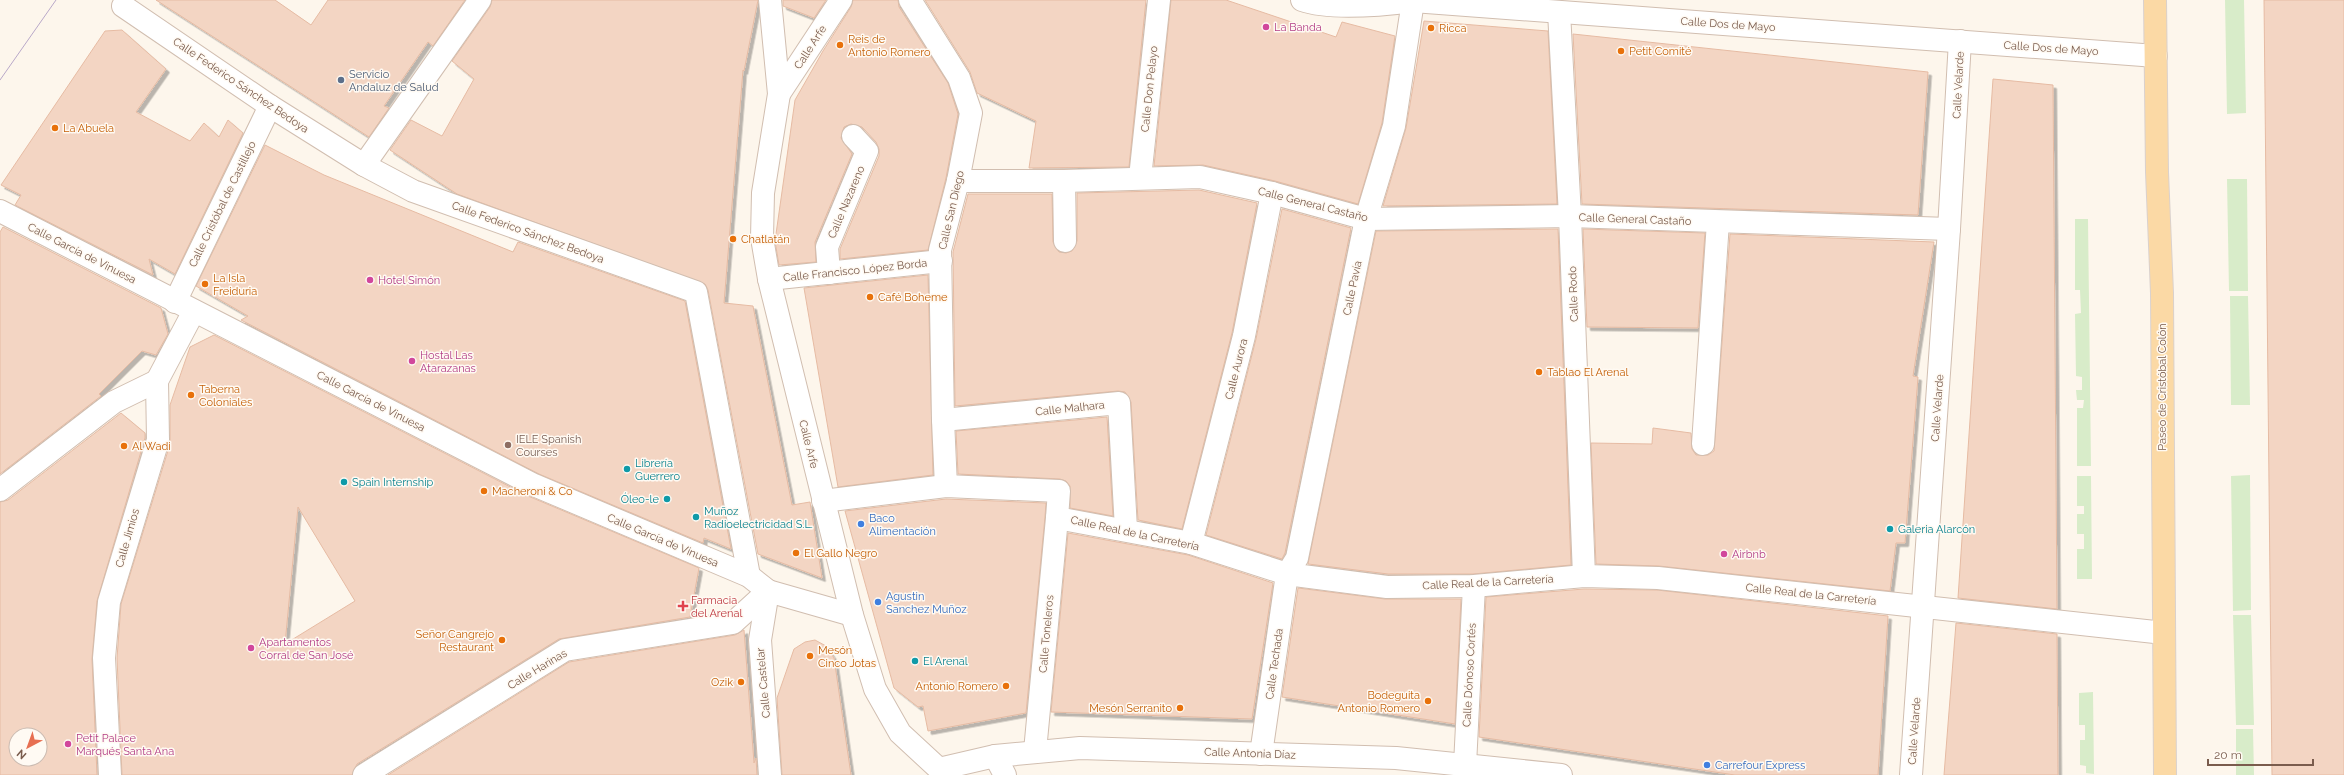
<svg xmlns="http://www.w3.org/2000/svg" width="2344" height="775" font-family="Raleway,sans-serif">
	<defs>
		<filter id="shadow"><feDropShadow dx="3.5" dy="3.5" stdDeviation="0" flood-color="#0004"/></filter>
	</defs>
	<rect width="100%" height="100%" fill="#fdf6ec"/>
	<g fill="#d8ecc9">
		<polygon points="2225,0 2244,0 2246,113 2227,114"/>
		<polygon points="2227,179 2247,179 2248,291 2229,291"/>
		<polygon points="2075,219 2088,219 2091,466 2077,466 2077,408 2083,408 2084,400 2077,400 2076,390 2082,390 2082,377 2076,376 2075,314 2081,313 2080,290 2075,290"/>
		<polygon points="2230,296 2248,296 2250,405 2231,405"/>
		<polygon points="2250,475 2251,610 2233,611 2231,476"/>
		<polygon points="2077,476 2091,476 2092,579 2077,579 2077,549 2084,549 2084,534 2077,534 2077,514 2084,514 2084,506 2077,506"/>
		<polygon points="2233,615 2251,615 2254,725 2236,725"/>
		<polygon points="2093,692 2094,774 2086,773 2086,766 2080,765 2080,740 2085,740 2085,725 2079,725 2079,693"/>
		<polygon points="2236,729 2253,729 2254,775 2236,775"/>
	</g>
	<g fill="#f3d5c3" stroke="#e6bba3" fill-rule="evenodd" filter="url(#shadow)">
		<polygon points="156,0 275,0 311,25 328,0 465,0 433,46 428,42 384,106 389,108 369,137"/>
		<polygon points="492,0 758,0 744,71 743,70 724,303 753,306 792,505 810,502 822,578 758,554 708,290 705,284 457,194 390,150 411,120 442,136 474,79 452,61 490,7"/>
		<polygon points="783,0 826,0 814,18 783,6"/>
		<polygon points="853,0 898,0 899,7 948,83 958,114 946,178 928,250 840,259 840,249 879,156 879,149 876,142 862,127 851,124 844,127 841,138 852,154 815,242 816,262 779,265 775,241 795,100 823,51 851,7"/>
		<polygon points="925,0 1146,0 1129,167 1029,168 1036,121 977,93 970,72"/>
		<polygon points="1171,0 1226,0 1336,37 1342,22 1395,36 1382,123 1358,204 1275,181 1203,165 1154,166"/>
		<polygon points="2264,0 2344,0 2344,775 2272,775"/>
		<polygon points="1424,21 1548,31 1557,204 1383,206 1406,128"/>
		<polygon points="122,30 166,69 136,112 190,141 204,123 219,137 228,120 243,133 175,274 149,259 153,275 15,205 21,195 1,185 105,31"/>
		<polygon points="1573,34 1928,72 1918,215 1582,204"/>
		<polygon points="1993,79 2053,85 2057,609 1958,598"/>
		<polygon points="265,145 324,175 513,252 518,242 685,301 731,549 704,538 703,543 539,474 241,320 248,316 196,286"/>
		<polygon points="1199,190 1257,203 1232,333 1182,529 1138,520 1131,402 1125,392 1118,391 955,406 953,252 968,194 1052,194 1053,242 1059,252 1066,253 1072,251 1077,241 1077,193"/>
		<polygon points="1282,209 1351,228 1285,553 1282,559 1206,535 1256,339"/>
		<polygon points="3,227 161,308 168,334 156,355 142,351 99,394 101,396 0,474 0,232"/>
		<polygon points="1558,229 1571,565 1473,574 1388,574 1308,564 1376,231"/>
		<polygon points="1583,229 1705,233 1698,328 1587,327"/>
		<polygon points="1730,234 1934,242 1913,376 1918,377 1905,543 1896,543 1890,591 1659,566 1596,564 1591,443 1652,444 1653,428 1691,433 1692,449 1696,455 1708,455 1714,451"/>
		<polygon points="928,275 933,475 838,487 804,288"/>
		<path d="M214 335 528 496 699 568 690 617 559 639 357 764 352 775H122L117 658 121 604 170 444V405L190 347ZM298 507 355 601 285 644Z"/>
		<path d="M121 413 145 433V438L97 601 92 659 97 775H0V502L8 500ZM16 735H40V759H16Z"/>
		<polygon points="1107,417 1113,516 1070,508 1070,486 1066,481 1060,479 958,474 956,431"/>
		<polygon points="946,499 1046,503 1045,517 1026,713 928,731 923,706 918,707 894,688 845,511"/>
		<polygon points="1068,533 1188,555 1273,583 1252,719 1051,712"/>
		<polygon points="1298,588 1385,599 1461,599 1455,724 1282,697"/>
		<polygon points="1584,589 1657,590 1888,616 1878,775 1735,775 1479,737 1486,597"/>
		<polygon points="1956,623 2057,634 2058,775 1944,775"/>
		<polygon points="744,630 754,763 756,758 757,775 388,775 569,662 735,635"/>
		<polygon points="815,640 826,646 834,658 851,775 782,775 777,698 794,649 805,642"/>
	</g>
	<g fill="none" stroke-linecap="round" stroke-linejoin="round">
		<g stroke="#d1beb0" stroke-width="24">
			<g id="street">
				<polyline points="770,0 779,94 763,193 762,238 769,279 852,615 875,689 900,733 939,769 995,756 1080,748 1396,758 1561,775"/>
				<polyline points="910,0 959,78 971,113 958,181 940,250 943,420 946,486"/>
				<path d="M1302 0C1331 10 1382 5 1413 1L2156 56"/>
				<polyline points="123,6 270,106 364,165 413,191 696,292 749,576"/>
				<polyline points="1559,12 1570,216 1584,576"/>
				<polyline points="779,94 841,0"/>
				<polyline points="364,165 480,0"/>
				<polyline points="1140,178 1159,0"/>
				<polyline points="958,181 1064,181 1200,177 1272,193 1366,219 1570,216 1949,229"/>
				<polyline points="1064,181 1065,241"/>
				<polyline points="0,211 534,485 749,576 768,591 852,615"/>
				<polyline points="829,273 827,247 867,151 853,136"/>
				<polyline points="769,279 941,261"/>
				<polyline points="175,302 270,106"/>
				<polyline points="943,420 1119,403 1126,529"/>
				<polyline points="1703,444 1718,222"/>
				<polyline points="0,490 114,402 157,381"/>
				<polyline points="823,501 946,486 1059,491 1057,518 1191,543 1287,574 1387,587 1474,586 1584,576 1658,578 2164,633"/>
				<polyline points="1191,543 1244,336 1272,193"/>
				<polyline points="768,591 760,640 770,775"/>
				<polyline points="1035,751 1057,518"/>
				<polyline points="1261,754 1287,574 1297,558 1366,219 1394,126 1413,1"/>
				<polyline points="995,756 1005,775"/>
				<polyline points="1465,765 1474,586"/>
				<polyline points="110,775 104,658 109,602 158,440 157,381 194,311"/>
				<polyline points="364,775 565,650 733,623 768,591"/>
				<polyline points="1911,775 1949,229 1960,41"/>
			</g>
		</g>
		<g stroke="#dad1cd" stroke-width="24">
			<polyline id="primary" points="2155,0 2157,172 2162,293 2165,775"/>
		</g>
		<use href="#street" stroke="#fff" stroke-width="22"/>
		<use href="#primary" stroke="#fbd9a5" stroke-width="22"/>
		<polyline stroke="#b9a8c9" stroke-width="1" points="0,80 56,0"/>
	</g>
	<g fill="#d1479c" stroke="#fffaf3" stroke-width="1.5">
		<circle cx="1266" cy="27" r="4"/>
		<circle cx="370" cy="280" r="4"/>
		<circle cx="412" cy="361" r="4"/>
		<circle cx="1724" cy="554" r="4"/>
		<circle cx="251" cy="648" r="4"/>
		<circle cx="68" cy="744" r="4"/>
	</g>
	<g fill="#e8710a" stroke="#fffaf3" stroke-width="1.5">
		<circle cx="1431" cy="28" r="4"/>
		<circle cx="840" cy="45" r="4"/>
		<circle cx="1621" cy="51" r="4"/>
		<circle cx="55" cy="128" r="4"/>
		<circle cx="733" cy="239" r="4"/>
		<circle cx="205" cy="284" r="4"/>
		<circle cx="870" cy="297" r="4"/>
		<circle cx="1539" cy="372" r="4"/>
		<circle cx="191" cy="395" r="4"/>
		<circle cx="124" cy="446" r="4"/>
		<circle cx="484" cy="491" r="4"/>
		<circle cx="796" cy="553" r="4"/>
		<circle cx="502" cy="640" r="4"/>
		<circle cx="810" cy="656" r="4"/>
		<circle cx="741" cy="682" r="4"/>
		<circle cx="1006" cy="686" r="4"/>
		<circle cx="1428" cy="701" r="4"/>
		<circle cx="1180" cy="708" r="4"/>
	</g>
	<circle fill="#5c6f8a" stroke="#fffaf3" stroke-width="1.5" cx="341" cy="80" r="4"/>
	<circle fill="#8d6e63" stroke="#fffaf3" stroke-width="1.5" cx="508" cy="445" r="4"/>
	<g fill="#0f9aa8" stroke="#fffaf3" stroke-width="1.5">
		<circle cx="627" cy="469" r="4"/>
		<circle cx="344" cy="482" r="4"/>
		<circle cx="667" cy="499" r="4"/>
		<circle cx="696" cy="517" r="4"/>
		<circle cx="1890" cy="529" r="4"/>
		<circle cx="915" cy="661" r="4"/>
	</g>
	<g fill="#3f7fe0" stroke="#fffaf3" stroke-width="1.5">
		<circle cx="861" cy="524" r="4"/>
		<circle cx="878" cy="602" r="4"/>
		<circle cx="1707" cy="765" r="4"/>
	</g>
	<path fill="#e0444e" stroke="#fffaf3" stroke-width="1.5" d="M681 600h4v4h4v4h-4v4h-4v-4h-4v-4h4z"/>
	<g text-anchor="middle" stroke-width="3" stroke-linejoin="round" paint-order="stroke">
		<g font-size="11" fill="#7a5c4d" stroke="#fffaf3">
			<text transform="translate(1728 24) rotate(4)" y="4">Calle Dos de Mayo</text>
			<text transform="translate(810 47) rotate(-57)" y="4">Calle Arfe</text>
			<text transform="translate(2051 48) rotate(4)" y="4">Calle Dos de Mayo</text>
			<text transform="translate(241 85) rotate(34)" y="4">Calle Federico Sánchez Bedoya</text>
			<text transform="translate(1958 85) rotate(-87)" y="4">Calle Velarde</text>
			<text transform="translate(1149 89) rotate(-84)" y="4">Calle Don Pelayo</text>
			<text transform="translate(846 202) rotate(-67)" y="4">Calle Nazareno</text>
			<text transform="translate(222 204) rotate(-64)" y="4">Calle Cristóbal de Castillejo</text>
			<text transform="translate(1313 204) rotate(14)" y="4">Calle General Castaño</text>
			<text transform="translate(951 210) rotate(-77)" y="4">Calle San Diego</text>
			<text transform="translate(1635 219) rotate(2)" y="4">Calle General Castaño</text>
			<text transform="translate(528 232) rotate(20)" y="4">Calle Federico Sánchez Bedoya</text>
			<text transform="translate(82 253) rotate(27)" y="4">Calle García de Vinuesa</text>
			<text transform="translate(855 270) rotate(-6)" y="4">Calle Francisco López Borda</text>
			<text transform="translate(1352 288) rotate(-78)" y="4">Calle Pavía</text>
			<text transform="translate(1573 294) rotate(-92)" y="4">Calle Rodo</text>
			<text transform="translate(1236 369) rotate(-76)" y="4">Calle Aurora</text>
			<text transform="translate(2162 387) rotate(-90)" y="4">Paseo de Cristóbal Colón</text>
			<text transform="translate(371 401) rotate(27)" y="4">Calle García de Vinuesa</text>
			<text transform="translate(1070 408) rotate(-6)" y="4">Calle Malhara</text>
			<text transform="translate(1937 408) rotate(-86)" y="4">Calle Velarde</text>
			<text transform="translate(809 444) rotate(76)" y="4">Calle Arfe</text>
			<text transform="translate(1135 533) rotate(12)" y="4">Calle Real de la Carretería</text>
			<text transform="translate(127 538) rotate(-74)" y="4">Calle Jimios</text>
			<text transform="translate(663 540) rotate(23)" y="4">Calle García de Vinuesa</text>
			<text transform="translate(1488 582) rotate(-3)" y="4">Calle Real de la Carretería</text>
			<text transform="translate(1811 594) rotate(6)" y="4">Calle Real de la Carretería</text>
			<text transform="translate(1046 634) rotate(-85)" y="4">Calle Toneleros</text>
			<text transform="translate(1274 664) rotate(-82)" y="4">Calle Techada</text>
			<text transform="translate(537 669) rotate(-31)" y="4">Calle Harinas</text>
			<text transform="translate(1469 675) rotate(-87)" y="4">Calle Dónoso Cortés</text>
			<text transform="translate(763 683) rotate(-95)" y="4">Calle Castelar</text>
			<text transform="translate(1914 731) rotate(-86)" y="4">Calle Velarde</text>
			<text transform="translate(1250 753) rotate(2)" y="4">Calle Antonia Díaz</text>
		</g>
		<g font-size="11" fill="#b23c85" stroke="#fffaf3" text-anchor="start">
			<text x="1274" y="31">La Banda</text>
			<text x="378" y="284">Hotel Simón</text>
			<text x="420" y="359">Hostal Las<tspan x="420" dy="13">Atarazanas</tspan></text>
			<text x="1732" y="558">Airbnb</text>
			<text x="259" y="646">Apartamentos<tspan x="259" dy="13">Corral de San José</tspan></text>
			<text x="76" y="742">Petit Palace<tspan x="76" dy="13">Marqués Santa Ana</tspan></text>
		</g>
		<g font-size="11" fill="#c56008" stroke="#fffaf3" text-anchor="start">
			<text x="1439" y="32">Ricca</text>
			<text x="848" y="43">Reis de<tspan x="848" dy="13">Antonio Romero</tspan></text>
			<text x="1629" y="55">Petit Comité</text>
			<text x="63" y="132">La Abuela</text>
			<text x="741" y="243">Chatlatán</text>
			<text x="213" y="282">La Isla<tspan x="213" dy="13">Freiduria</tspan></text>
			<text x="878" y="301">Café Boheme</text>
			<text x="1547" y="376">Tablao El Arenal</text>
			<text x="199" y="393">Taberna<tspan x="199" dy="13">Coloniales</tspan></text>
			<text x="132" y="450">Al Wadi</text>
			<text x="492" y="495">Macheroni &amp; Co</text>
			<text x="804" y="557">El Gallo Negro</text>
			<text x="494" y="638" text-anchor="end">Señor Cangrejo<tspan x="494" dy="13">Restaurant</tspan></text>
			<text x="818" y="654">Mesón<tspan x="818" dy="13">Cinco Jotas</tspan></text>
			<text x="733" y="686" text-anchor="end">Ozik</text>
			<text x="998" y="690" text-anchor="end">Antonio Romero</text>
			<text x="1420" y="699" text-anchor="end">Bodeguita<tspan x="1420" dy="13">Antonio Romero</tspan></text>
			<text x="1172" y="712" text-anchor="end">Mesón Serranito</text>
		</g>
		<g font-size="11" fill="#4e5e75" stroke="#fffaf3" text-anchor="start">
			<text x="349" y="78">Servicio<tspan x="349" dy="13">Andaluz de Salud</tspan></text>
		</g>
		<g font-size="11" fill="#785e54" stroke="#fffaf3" text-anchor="start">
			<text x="516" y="443">IELE Spanish<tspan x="516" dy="13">Courses</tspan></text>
		</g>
		<g font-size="11" fill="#0d838f" stroke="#fffaf3" text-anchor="start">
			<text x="635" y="467">Librería<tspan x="635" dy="13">Guerrero</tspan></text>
			<text x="352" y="486">Spain Internship</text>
			<text x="659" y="503" text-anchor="end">Óleo-le</text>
			<text x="704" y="515">Muñoz<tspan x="704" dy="13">Radioelectricidad S.L.</tspan></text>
			<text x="1898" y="533">Galeria Alarcón</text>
			<text x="923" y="665">El Arenal</text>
		</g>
		<g font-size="11" fill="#366cbe" stroke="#fffaf3" text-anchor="start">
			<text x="869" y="522">Baco<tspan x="869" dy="13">Alimentación</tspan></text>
			<text x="886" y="600">Agustin<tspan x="886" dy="13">Sanchez Muñoz</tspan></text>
			<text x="1715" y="769">Carrefour Express</text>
		</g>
		<g font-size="11" fill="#be3a42" stroke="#fffaf3" text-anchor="start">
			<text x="691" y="604">Farmacia<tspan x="691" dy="13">del Arenal</tspan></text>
		</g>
	</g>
	<g transform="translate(28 747) rotate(221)"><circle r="19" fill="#fffaf3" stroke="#cabbb1"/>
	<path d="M0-3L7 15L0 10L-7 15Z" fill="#e76f51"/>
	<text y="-6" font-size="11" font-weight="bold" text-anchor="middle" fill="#7a5c4d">N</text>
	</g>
	<path d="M2208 759v6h105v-6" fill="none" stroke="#7a5c4d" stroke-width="2"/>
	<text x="2214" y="759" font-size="12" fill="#7a5c4d" stroke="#fffaf3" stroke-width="3" paint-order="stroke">20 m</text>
</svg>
